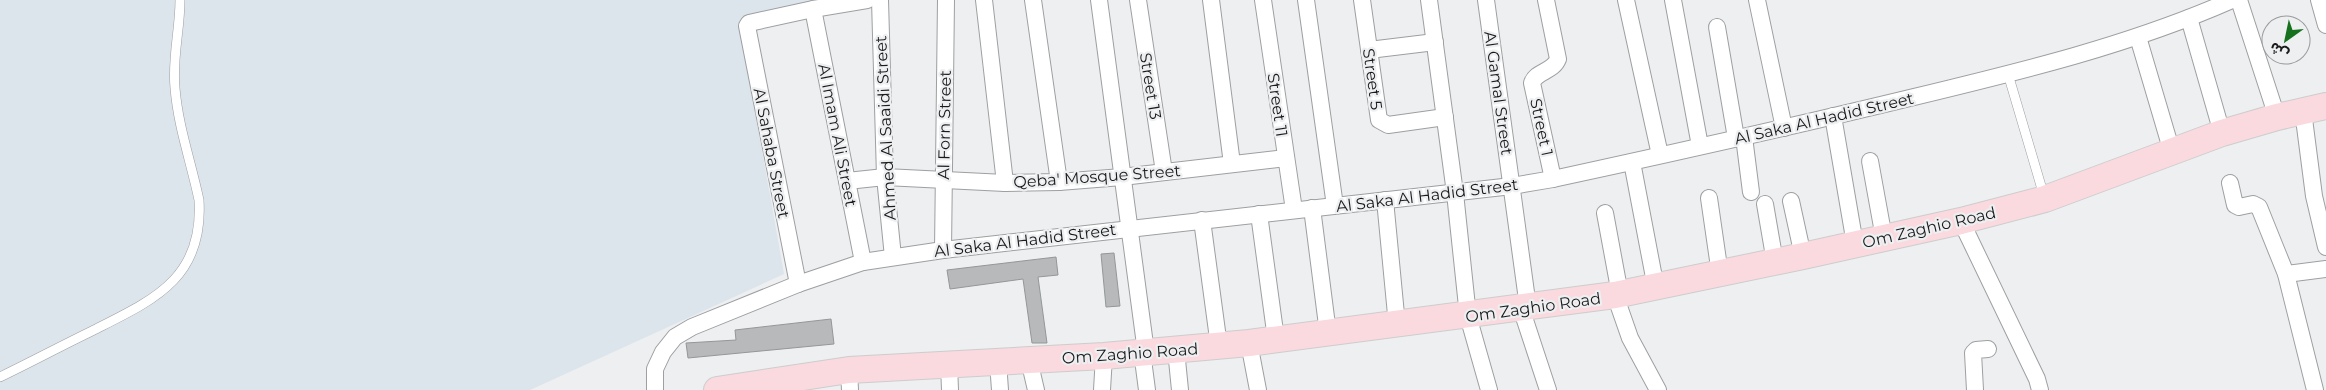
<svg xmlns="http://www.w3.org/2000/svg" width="2326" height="390" font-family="Montserrat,'Noto Sans Arabic',sans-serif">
	<rect width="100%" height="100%" fill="#edeff1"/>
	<polygon fill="#dce4ec" points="0,0 830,0 739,21 784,274 530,390 0,390"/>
	<g fill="#b7b9bb" stroke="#949798">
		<polygon points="1114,253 1120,306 1106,307 1101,254"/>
		<polygon points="1056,257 1058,275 1038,277 1047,343 1032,343 1023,279 950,289 947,270"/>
		<polygon points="831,319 834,344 688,358 686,343 736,340 735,330"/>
	</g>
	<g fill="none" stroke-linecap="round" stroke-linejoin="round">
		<g stroke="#9d9fa1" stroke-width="10">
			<g id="lane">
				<polyline points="2008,74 2044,196"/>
				<path d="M0 377C31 362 61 346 92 331 153 300 204 279 199 200 191 162 178 126 175 88 172 58 180 30 180 0"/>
			</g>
		</g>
		<g stroke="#9d9fa1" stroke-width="18">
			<g id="street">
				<polyline points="880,0 885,177 893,257"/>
				<polyline points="984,0 1005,183"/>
				<polyline points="1033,0 1059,182"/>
				<polyline points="1099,0 1146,352"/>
				<polyline points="1138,0 1164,172"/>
				<polyline points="1211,0 1232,164"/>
				<polyline points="1263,0 1294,210"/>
				<polyline points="1306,0 1335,206"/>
				<polyline points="1362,0 1379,120 1388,125 1445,117"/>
				<polyline points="1429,0 1455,193 1468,316 1489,390"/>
				<polyline points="1486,0 1528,307"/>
				<path d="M1546 0 1558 59C1553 72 1536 71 1532 83L1553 179"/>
				<polyline points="1626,0 1660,155"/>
				<polyline points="1673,0 1700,146"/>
				<polyline points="1757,0 1784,128"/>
				<polyline points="2239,0 2277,117"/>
				<polyline points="2319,0 2326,25"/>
				<polyline points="813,9 863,262"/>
				<polyline points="2189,18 2222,133"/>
				<polyline points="1717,27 1736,138"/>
				<polyline points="2138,37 2172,152"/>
				<polyline points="1369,50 1435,42"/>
				<polyline points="2303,111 2314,196 2326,247"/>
				<polyline points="1833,116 1855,244"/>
				<polyline points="1744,137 1751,192"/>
				<polyline points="1870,161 1884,238"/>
				<polyline points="1632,162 1656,288"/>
				<polyline points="847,181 885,177 1005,183 1059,182 1122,177 1286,158"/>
				<polyline points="2230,183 2235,205 2239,207 2253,204 2259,207 2286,274 2315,390"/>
				<polyline points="1709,198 1720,274"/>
				<polyline points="1385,200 1397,325"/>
				<polyline points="1791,201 1803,256"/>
				<polyline points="1765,204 1775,262"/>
				<polyline points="1312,208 1328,333"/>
				<polyline points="1605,213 1620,294"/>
				<polyline points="1259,214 1276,339"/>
				<polyline points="1202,220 1219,346"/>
				<polyline points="1961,221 2037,379 2040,390"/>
				<polyline points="943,250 946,0"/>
				<polyline points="2286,274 2326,269"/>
				<polyline points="798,284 747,26 749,23 813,9 867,0"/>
				<polyline points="1615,295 1630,338 1658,390"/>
				<polyline points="1521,308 1548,390"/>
				<polyline points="1249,343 1258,390"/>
				<polyline points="1176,350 1180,390"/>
				<polyline points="1142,352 1147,390"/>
				<polyline points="1029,360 1036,390"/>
				<polyline points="998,362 1000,390"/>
				<polyline points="949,364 950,390"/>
				<polyline points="849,370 850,390"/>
				<path d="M655 390V369L663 352 675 337 692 327 798 284 863 262 943 250 1512 186 1553 179C1674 153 1794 126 1914 97 2022 71 2130 45 2232 0"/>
				<polyline points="1102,390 1104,356"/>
				<polyline points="1975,390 1973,353 1976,350 1988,349"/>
			</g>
		</g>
		<g stroke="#cdcdcd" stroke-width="28">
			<polyline id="primary" points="717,390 849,370 1104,356 1249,343 1615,295 1803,256 1961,221 2045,199 2222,133 2277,117 2326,106"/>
		</g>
		<use href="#lane" stroke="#fff" stroke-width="9"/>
		<use href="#street" stroke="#fff" stroke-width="16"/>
		<use href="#primary" stroke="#fad9df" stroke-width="26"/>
	</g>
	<g text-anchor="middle" stroke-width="4.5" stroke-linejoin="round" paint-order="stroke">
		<g font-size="16" fill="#1a1a1b" stroke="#edeff1">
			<text transform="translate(1373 79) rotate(82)" y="6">Street 5</text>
			<text transform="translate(1151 86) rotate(81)" y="6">Street 13</text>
			<text transform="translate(1499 93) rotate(82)" y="6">Al Gamal Street</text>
			<text transform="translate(1278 105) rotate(82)" y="6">Street 11</text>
			<text transform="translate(1824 118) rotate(-13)" y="6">Al Saka Al Hadid Street</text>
			<text transform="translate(944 125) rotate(-89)" y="6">Al Forn Street</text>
			<text transform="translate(1542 127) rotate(78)" y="6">Street 1</text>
			<text transform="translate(885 128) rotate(-93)" y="6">Ahmed Al Saaidi Street</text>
			<text transform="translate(838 135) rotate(79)" y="6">Al Imam Ali Street</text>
			<text transform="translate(772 153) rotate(79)" y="6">Al Sahaba Street</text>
			<text transform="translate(1097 176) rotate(-4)" y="6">Qeba' Mosque Street</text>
			<text transform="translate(1427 195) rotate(-7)" y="6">Al Saka Al Hadid Street</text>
			<text transform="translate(1929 227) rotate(-13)" y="6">Om Zaghio Road</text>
			<text transform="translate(1025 240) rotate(-7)" y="6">Al Saka Al Hadid Street</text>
			<text transform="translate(1533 307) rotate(-8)" y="6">Om Zaghio Road</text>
			<text transform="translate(1130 353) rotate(-4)" y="6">Om Zaghio Road</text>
		</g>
	</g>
	<g transform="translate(2286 40) rotate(213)"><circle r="24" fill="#edeff1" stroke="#999a9b"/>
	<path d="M0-4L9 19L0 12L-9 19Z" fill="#16711e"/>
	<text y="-8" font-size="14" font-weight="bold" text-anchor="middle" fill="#1a1a1b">ش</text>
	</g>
</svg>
